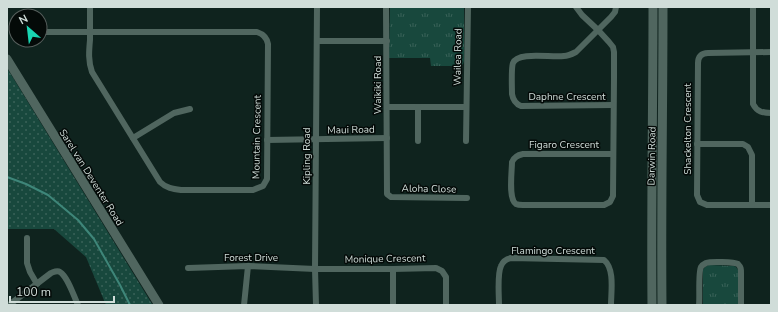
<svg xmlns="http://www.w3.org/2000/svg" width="778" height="312" font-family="'Nunito Sans',sans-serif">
	<defs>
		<pattern id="grass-dots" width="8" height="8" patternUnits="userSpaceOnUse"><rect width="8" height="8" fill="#18483d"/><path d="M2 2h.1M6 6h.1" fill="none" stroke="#396258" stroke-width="1.8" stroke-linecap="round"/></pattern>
		<pattern id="park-tufts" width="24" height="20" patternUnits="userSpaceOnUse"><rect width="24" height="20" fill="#18483d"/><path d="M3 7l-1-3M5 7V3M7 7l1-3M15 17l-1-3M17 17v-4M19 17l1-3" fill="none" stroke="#396258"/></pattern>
	</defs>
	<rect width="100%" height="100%" fill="#0f231e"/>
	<polygon fill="url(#grass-dots)" points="7,68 152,304 153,305 106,305 86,257 54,229 7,229"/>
	<g fill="url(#park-tufts)">
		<polygon points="390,7 464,7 464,61 463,64 461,66 431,66 430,58 389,58"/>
		<polygon points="709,265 734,266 736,267 738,270 739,305 703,305 703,270 705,267"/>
	</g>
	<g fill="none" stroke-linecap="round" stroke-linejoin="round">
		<polyline stroke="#3e8679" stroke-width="2" points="7,177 26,184 48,195 78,220 94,239 120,285 130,305"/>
		<g stroke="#50665f" stroke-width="6">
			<polyline points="386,7 387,194 391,197 467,198"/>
			<path d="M576 7 582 15 598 30 609 42 613 47 614 52V78L613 196 610 202 604 205H523C520 205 518 205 516 204 508 199 512 171 512 162 514 157 518 155 523 154H613"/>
			<path d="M753 7V104C757 112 763 113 771 113"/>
			<path d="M40 32H257C263 34 267 38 268 44L267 179 263 186 253 190H181C173 189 166 188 160 182L92 72C88 61 89 51 90 40 90 29 90 18 90 7"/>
			<polyline points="317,41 387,41"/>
			<path d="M771 52 708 53C701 53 698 57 698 63L697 195 700 202 707 205H771"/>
			<path d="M613 105 521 106C516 104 513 100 512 94 512 87 511 68 513 63 518 51 552 58 564 56 568 56 572 54 576 52L611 17 615 12 616 7"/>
			<polyline points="388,107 466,107"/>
			<polyline points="133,138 174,113 190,109"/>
			<polyline points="267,140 387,138"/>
			<polyline points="418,141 418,107"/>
			<polyline points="466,141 468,7"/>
			<polyline points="697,144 743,144 748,147 752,155 752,205"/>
			<polyline points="27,238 27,263 30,272 37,284"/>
			<polyline points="188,268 248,266 315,269 393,269 436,268 442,271 446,277 446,305"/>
			<path d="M9 305 51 273C54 272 57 270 60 272 68 277 74 297 78 305"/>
			<polyline points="244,305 248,266"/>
			<polyline points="316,305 315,269 317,7"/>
			<polyline points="393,305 393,269"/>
			<path d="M499 305C499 295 497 274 501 266 503 261 506 259 511 258L604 260C615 269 611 292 611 305"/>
			<path d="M699 305C700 298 698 272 701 267 702 265 704 264 706 263 711 261 734 262 738 264 741 267 741 269 741 273V305"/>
		</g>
		<g stroke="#50665f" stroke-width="9">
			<polyline points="7,59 159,305"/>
			<path d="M652 305C651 206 653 106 653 7"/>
			<path d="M662 305C661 206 663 106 663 7"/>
		</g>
	</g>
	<g text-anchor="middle" stroke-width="3" stroke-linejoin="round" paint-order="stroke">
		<g font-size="10" fill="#d0ddd9" stroke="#040a08">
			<text transform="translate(457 57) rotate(-89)" y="4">Wailea Road</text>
			<text transform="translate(377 85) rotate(-90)" y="4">Waikiki Road</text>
			<text x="567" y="100">Daphne Crescent</text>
			<text transform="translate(351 129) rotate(-1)" y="4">Maui Road</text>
			<text transform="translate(687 129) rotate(-90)" y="4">Shackelton Crescent</text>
			<text transform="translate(256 137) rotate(-89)" y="4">Mountain Crescent</text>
			<text x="564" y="148">Figaro Crescent</text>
			<text transform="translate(306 156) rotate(-90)" y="4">Kipling Road</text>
			<text transform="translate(651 156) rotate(-89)" y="4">Darwin Road</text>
			<text transform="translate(92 177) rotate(58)" y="4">Sarel van Deventer Road</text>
			<text transform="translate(429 188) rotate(1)" y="4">Aloha Close</text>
			<text x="553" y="254">Flamingo Crescent</text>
			<text x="251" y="261">Forest Drive</text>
			<text transform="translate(385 258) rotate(-1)" y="4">Monique Crescent</text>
		</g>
	</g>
	<rect width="778" height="312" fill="none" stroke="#d0ddd9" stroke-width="16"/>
	<g transform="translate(28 28) rotate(332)"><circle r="19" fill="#040a08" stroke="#565e5c"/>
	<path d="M0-3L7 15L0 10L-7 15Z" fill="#19d5b2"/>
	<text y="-6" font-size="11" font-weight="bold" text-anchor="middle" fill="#d0ddd9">N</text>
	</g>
	<path d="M10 296v6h104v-6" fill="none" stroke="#d0ddd9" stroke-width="2"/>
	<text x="16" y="296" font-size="12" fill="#d0ddd9" stroke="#040a08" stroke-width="3" paint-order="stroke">100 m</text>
</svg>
